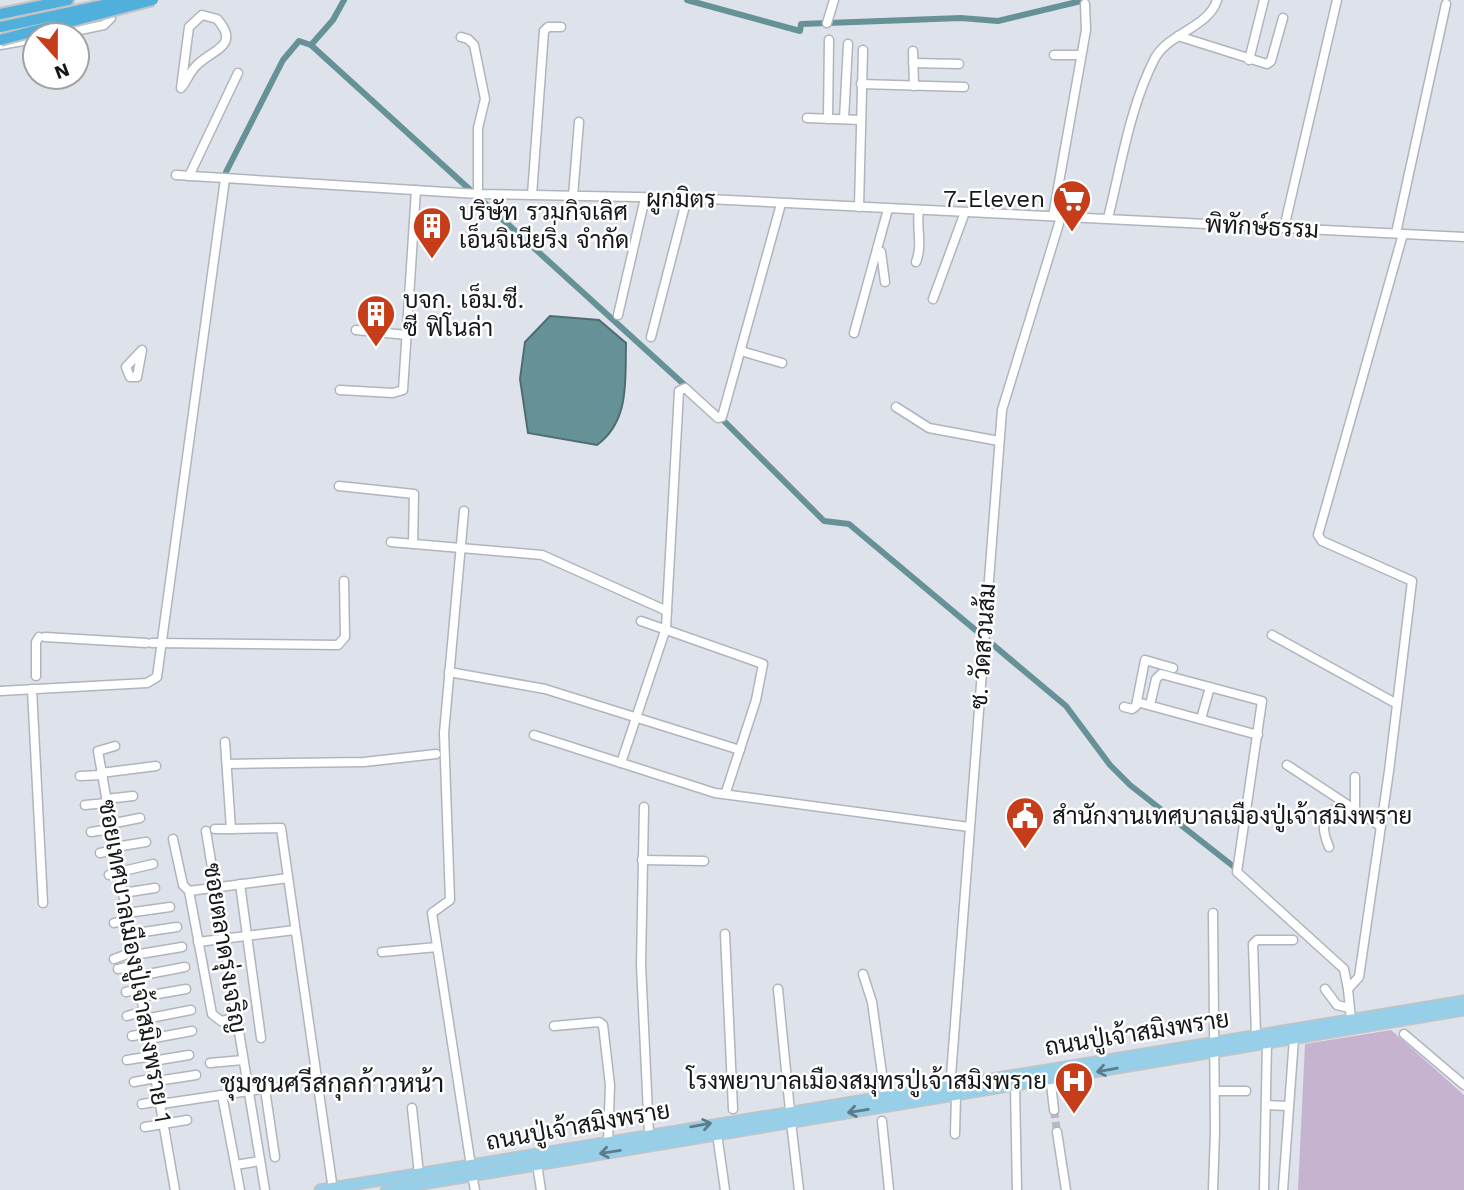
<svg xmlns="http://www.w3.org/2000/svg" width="1464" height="1190" font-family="'Work Sans',Sarabun,sans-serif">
	<rect width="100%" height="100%" fill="#dde2eb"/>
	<polygon fill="#c5b3cf" points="1391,1030 1464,1095 1464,1190 1298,1190 1305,1044"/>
	<path fill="#669297" stroke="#4e6d72" stroke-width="2" d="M550 316 599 320 626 343C625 380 630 421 597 445L528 433 520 379 525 342Z"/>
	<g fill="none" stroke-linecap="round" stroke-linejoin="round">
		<g stroke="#669297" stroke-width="6">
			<polyline points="687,0 800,31 801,24 961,18 998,21 1081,1"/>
			<polyline points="311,45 333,20 344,0"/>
			<polyline points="226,172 283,60 299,41 311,45 689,389"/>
			<polyline points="718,415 824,521 849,524 1066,706 1110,765 1130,785 1238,870"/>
		</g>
		<polyline stroke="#b5b9c1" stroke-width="8" stroke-dasharray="8 4" stroke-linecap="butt" points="1054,1110 1057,1132"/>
		<g stroke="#b0b5bd" stroke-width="11">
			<g id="minor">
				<path d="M202 15 217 19C241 46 213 49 197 65 190 71 187 81 181 88L189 27Z"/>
				<polyline points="827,23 834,0"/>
				<polyline points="56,35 104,25 111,18 110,6"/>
				<polyline points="1178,36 1267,64 1271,61 1283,18"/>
				<polyline points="461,37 468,39 474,45 485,99 478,128 478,194"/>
				<polyline points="0,45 35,39"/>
				<polyline points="913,51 914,86"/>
				<polyline points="1054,55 1081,55"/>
				<polyline points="1249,60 1264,0"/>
				<polyline points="913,63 959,64"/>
				<polyline points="861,84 964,87"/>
				<polyline points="807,118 861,120"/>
				<polyline points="828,119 829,40"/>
				<polyline points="844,119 848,44"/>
				<polyline points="176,175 478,194 687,198 1464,237"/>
				<polyline points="189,176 238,73"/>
				<polyline points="532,195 544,31 548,27 561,27"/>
				<polyline points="573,196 579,122"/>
				<polyline points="859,207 863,50"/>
				<polyline points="1053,216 1086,30 1085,4"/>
				<path d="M1108 218C1121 166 1130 106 1155 58 1169 33 1209 27 1217 0"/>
				<polyline points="1284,228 1337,0"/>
				<polyline points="1396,233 1446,4"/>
				<polyline points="881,252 885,282"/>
				<path d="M916 262C923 244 916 228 919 210"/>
				<polyline points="933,299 965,212"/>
				<polyline points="618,315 645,198"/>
				<polyline points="356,330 407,335"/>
				<polyline points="854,333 888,209"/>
				<polyline points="651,337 687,198"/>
				<polygon points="142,350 137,377 130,377 126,367"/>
				<polyline points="741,351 782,363"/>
				<polyline points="340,390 393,393 403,390 416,190"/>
				<polyline points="896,407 929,428 999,441"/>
				<polyline points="339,486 414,494 413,544"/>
				<polyline points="464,511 444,733 450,900 432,913 471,1166"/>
				<polyline points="391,542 542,555 667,611"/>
				<polyline points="641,621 763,664 756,700 726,792"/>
				<polyline points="1272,635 1397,704"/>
				<polyline points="45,637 146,643"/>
				<polyline points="152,643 338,645 345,637 344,581"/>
				<polyline points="449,672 545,689 740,750"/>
				<polyline points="36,676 36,642 39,637"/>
				<polyline points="32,689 43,903"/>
				<polyline points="0,691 147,683 157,677 225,179"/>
				<polyline points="1137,702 1258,735"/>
				<polyline points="1150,705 1156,679 1161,674 1262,701 1237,872 1344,969 1348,989"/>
				<polyline points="1124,707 1132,709 1136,706 1145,660 1173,668"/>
				<polyline points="1201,719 1210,687"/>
				<polyline points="534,735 715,793 969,827"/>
				<polyline points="225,742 231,829 281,828 333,1190"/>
				<polyline points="115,746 98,751 175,1190"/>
				<polyline points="621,763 666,628 679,391 685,388 718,418 722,417 781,204"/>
				<polyline points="227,764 364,762 436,754"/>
				<polyline points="1287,765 1380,826"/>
				<polyline points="101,773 156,766"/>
				<polyline points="80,776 102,775"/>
				<polyline points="106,799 133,796"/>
				<polyline points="85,805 107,803"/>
				<polyline points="644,807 641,965 649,1134"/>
				<polyline points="1355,809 1355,777"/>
				<polyline points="110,824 140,818"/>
				<polyline points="215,829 231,829"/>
				<polyline points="206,831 265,1190"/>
				<polyline points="91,832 111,829"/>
				<polyline points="173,839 183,885 189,891 212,1014 221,1021 236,1018"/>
				<polyline points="115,847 146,842"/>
				<path d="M1329 847C1321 828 1321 820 1339 806L1349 810"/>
				<polyline points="100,853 115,850"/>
				<polyline points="642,860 704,861"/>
				<polyline points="119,872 153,864"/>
				<polyline points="109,875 120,873"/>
				<polyline points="240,884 261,1038"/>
				<polyline points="189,891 288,878"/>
				<polyline points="123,893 155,888"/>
				<polyline points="127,913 170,907"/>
				<polyline points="114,923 128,919"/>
				<polyline points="130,934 177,927"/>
				<polyline points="725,934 733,1109"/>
				<polyline points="198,942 295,930"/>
				<polyline points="382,952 437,947"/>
				<polyline points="134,955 182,947"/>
				<polyline points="114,959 133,952"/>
				<polyline points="118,969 136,965"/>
				<polyline points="863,974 872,1002 885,1095"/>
				<polyline points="138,976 185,967"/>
				<polyline points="778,989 790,1111"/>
				<polyline points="1325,989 1337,1005 1349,1008"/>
				<polyline points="126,992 140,989"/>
				<polyline points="141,997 186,989"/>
				<polyline points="127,1016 144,1011"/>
				<polyline points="145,1019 191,1010"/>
				<polyline points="1351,1020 1348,989 1359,977 1389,771 1412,581 1322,541 1318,535 1403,234"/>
				<polyline points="554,1026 599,1022 603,1025 610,1085 608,1142"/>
				<polyline points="1404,1034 1464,1085"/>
				<polyline points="1256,1035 1253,944 1257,940 1293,940"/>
				<polyline points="132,1036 148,1033"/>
				<polyline points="149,1039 192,1031"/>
				<polyline points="127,1060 152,1056"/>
				<polyline points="153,1061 189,1055"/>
				<polyline points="210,1063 243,1060"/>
				<polyline points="1050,1075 1054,1110"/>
				<polyline points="157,1081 196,1075"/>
				<polyline points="134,1082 156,1078"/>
				<polyline points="1015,1086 1017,1190"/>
				<polyline points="265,1089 275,1157"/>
				<polyline points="950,1089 1002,410 1061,217"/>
				<polyline points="1215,1091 1246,1091"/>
				<polyline points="222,1095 240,1190"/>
				<polyline points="142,1104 160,1101"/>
				<polyline points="161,1104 275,1087"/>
				<polyline points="1266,1105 1288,1106"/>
				<polyline points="412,1108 419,1174"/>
				<polyline points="882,1121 889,1190"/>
				<polyline points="791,1122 799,1190"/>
				<polyline points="145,1127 187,1120"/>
				<polyline points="1057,1132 1066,1190"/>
				<polyline points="717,1134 725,1190"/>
				<polyline points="955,1134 956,1096"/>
				<polyline points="537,1164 541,1190"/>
				<polyline points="236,1165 260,1161"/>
				<polyline points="472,1175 475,1190"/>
				<polyline points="1213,1190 1215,1131 1213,913"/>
				<polyline points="1264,1190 1267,1043"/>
				<polyline points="1283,1190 1294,1038"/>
			</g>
		</g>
		<g stroke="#c2c3c3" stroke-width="13">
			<g id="major">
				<polyline points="320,1190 1464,1001"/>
				<polyline points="386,1190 1464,1010"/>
			</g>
		</g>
		<g stroke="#c2c3c3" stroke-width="14">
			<polyline id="highway" points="0,14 68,0"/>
		</g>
		<use href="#minor" stroke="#fff" stroke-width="8"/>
		<use href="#major" stroke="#97cfe9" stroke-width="10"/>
		<use href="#highway" stroke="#51afdb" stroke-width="10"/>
		<g stroke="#c2c3c3" stroke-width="14" stroke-linecap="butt">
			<g id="highway-bridge">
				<polyline points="0,27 127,0"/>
				<polyline points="0,40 153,0"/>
			</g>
		</g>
		<use href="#highway-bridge" stroke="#51afdb" stroke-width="10"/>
	</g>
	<defs><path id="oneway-shaft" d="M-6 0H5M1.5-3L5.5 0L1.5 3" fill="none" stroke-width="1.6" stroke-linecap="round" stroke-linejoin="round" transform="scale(1.75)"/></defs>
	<g stroke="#5c7c8c">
		<use href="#oneway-shaft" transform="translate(1107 1070) rotate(170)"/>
		<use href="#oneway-shaft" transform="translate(858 1111) rotate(171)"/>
		<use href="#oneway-shaft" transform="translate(701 1125) rotate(-10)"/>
		<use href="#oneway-shaft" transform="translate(610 1152) rotate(171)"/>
	</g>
	<defs>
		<g id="supermarket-pin" transform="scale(2.0125)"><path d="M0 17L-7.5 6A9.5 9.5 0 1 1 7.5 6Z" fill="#c63d1a" stroke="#fff"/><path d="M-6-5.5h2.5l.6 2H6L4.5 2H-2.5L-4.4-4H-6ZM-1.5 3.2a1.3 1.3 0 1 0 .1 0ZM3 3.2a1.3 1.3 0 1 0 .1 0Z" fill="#fff"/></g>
		<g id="building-pin" transform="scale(2.0125)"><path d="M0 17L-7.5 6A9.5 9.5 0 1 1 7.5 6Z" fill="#c63d1a" stroke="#fff"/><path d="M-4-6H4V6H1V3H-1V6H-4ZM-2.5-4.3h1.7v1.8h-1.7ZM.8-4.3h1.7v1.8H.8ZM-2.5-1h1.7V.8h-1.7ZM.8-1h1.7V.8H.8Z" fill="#fff"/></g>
		<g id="civic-pin" transform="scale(2.0125)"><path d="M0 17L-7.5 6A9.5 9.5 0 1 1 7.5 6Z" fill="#c63d1a" stroke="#fff"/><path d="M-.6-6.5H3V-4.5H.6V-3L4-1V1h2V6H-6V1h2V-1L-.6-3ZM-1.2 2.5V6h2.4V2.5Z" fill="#fff"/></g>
		<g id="hospital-pin" transform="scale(2.0125)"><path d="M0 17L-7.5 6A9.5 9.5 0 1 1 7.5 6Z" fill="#c63d1a" stroke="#fff"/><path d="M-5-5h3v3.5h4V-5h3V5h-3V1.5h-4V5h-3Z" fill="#fff"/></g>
	</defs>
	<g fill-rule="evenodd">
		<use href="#supermarket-pin" x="1072" y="199"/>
		<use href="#building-pin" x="432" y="226"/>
		<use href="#building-pin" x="376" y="314"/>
		<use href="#civic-pin" x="1025" y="816"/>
		<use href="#hospital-pin" x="1074" y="1081"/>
	</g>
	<g text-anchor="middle" stroke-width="5" stroke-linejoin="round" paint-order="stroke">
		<g font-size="24" fill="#15171a" stroke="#fff">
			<text transform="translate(681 199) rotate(1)" y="8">ผูกมิตร</text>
			<text transform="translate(1262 227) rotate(3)" y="8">พิทักษ์ธรรม</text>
			<text transform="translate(983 646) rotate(-86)" y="8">ซ. วัดสวนส้ม</text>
			<text transform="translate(225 948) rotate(81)" y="8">ซอยตลาดรุ่งเจริญ</text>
			<text transform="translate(135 961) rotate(80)" y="8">ซอยเทศบาลเมืองปู่เจ้าสมิงพราย 1</text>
			<text transform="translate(1137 1033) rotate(-9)" y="8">ถนนปู่เจ้าสมิงพราย</text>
			<text transform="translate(578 1126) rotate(-10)" y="8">ถนนปู่เจ้าสมิงพราย</text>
		</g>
		<g font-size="24" fill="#15171a" stroke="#fff" text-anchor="start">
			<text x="1045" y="207" text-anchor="end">7-Eleven</text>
			<text x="459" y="220">บริษัท รวมกิจเลิศ<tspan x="459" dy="28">เอ็นจิเนียริ่ง จำกัด</tspan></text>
			<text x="403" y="308">บจก. เอ็ม.ซี.<tspan x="403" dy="28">ซี ฟิโนล่า</tspan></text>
			<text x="1052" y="824">สำนักงานเทศบาลเมืองปู่เจ้าสมิงพราย</text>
			<text x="1047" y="1089" text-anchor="end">โรงพยาบาลเมืองสมุทรปู่เจ้าสมิงพราย</text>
		</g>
		<g font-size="26" fill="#15171a" stroke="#fff">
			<text x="332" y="1092">ชุมชนศรีสกุลก้าวหน้า</text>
		</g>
	</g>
	<g transform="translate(56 56) rotate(159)"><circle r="33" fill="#ffffff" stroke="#a1a2a3" stroke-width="2"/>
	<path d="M0-5L12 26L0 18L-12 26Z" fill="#c63d1a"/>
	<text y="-10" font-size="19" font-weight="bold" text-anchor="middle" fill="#15171a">N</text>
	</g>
</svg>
